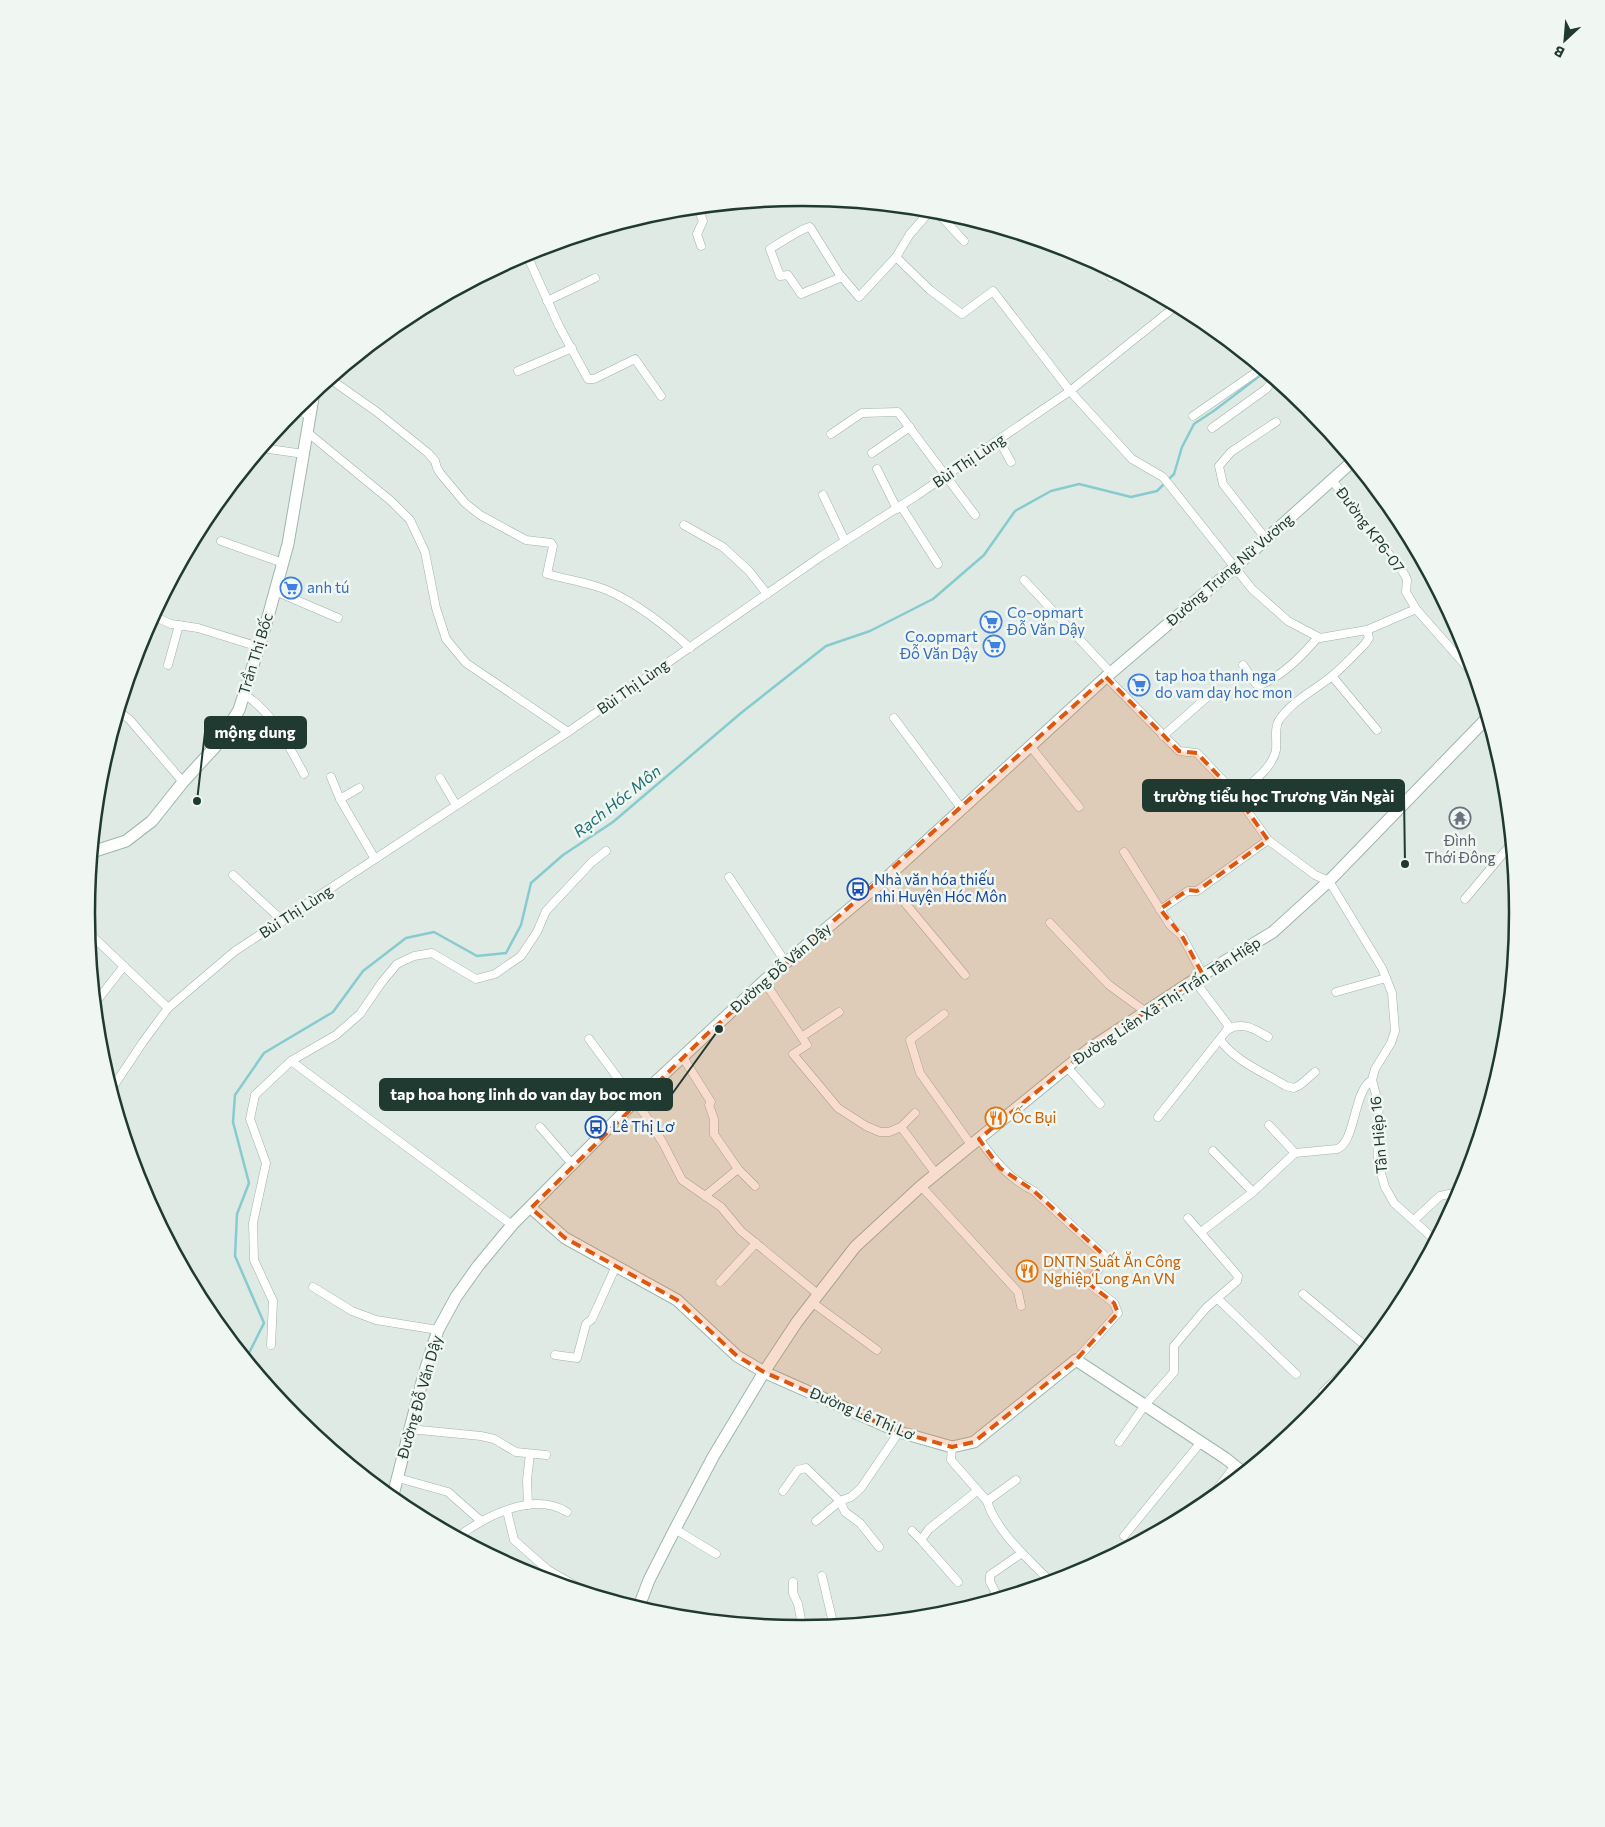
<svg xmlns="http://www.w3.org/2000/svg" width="1605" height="1827" font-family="Commissioner,sans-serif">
	<rect width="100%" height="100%" fill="#dfeae4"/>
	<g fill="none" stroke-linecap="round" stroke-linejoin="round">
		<polyline stroke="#87cbcf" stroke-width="2.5" points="246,1359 264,1323 235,1256 237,1214 249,1183 233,1122 235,1095 264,1053 333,1012 363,971 406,938 434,932 477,956 506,953 521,925 531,883 563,855 613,822 741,713 826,646 870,631 933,599 984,555 1015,511 1051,491 1079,484 1131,497 1157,491 1174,474 1182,447 1194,424 1215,410 1266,371"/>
		<g stroke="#a2b2ab" stroke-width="9">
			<g id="street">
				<polyline points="698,208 703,221 697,234 701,246"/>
				<polyline points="931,210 910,234 896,257 930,290 962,314 993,291 1070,391 1132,459 1163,477 1252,589 1288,621 1320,638 1367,630 1416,609"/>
				<polyline points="935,210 964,241"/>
				<polyline points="526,253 559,326 588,379 594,379 635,359 661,396"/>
				<path d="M842 277 801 294 788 275 780 276 770 249C778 244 804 227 810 227L840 275 842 277 859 297 896 257"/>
				<polyline points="1111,277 1116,273"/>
				<polyline points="547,301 595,278"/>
				<polyline points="518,371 572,348"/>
				<path d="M330 379 377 412 428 453 435 461 437 468 440 473 465 503 480 515 526 540 551 543 553 546 547 574C568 580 592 583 611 592 641 606 666 626 690 648"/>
				<polyline points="296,408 309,416"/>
				<polyline points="1193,416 1255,373 1260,367"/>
				<polyline points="1212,428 1266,389 1275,379"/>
				<polyline points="307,432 391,501 410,520 425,552 436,608 446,639 466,663 568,732"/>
				<polyline points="831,434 862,413 898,412 975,515"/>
				<polyline points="999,440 1011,462"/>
				<polyline points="262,448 304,454"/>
				<polyline points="872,453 910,427"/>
				<polyline points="877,469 897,509"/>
				<polyline points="1332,480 1405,575 1407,580 1406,592 1416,609 1475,676"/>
				<polyline points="823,495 845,541"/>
				<polyline points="901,506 938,564"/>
				<polyline points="684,525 723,547 749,571 767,594"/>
				<polyline points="1266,539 1223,484 1219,466 1231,452 1276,422"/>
				<polyline points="221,541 283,563"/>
				<polyline points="1024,580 1111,673"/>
				<polyline points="275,591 338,618"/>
				<polyline points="153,616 171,624 198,628 259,647"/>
				<polyline points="168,665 179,625"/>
				<path d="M1243 665 1256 684 1260 685C1282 676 1303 655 1318 637"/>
				<polyline points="1332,676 1377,730"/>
				<polyline points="1106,677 1179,751 1197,753 1234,792 1268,840 1315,875 1329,881 1382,968 1392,993 1395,1031 1391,1043 1375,1069 1372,1080 1379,1106 1377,1134 1378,1164 1385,1187 1394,1203 1436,1241"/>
				<path d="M244 694C274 714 287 743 304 774"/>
				<polyline points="119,711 130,720 183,782"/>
				<polyline points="894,718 962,809"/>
				<polyline points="1163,736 1214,691"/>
				<polyline points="1031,747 1079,807"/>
				<polyline points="331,777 340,799 375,859"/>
				<polyline points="440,778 456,805"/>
				<path d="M1237 795C1251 783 1272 769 1276 750 1277 740 1274 728 1279 720 1292 701 1315 690 1332 676 1344 666 1354 655 1365 644L1369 638 1367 630"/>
				<polyline points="340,799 359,788"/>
				<polyline points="1124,852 1170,925 1182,936 1203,975"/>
				<polyline points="233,875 283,921"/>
				<polyline points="729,877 786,963"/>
				<polyline points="885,879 965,975"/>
				<polyline points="1465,899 1512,843"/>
				<polyline points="1160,910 1188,891 1197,891 1268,840"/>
				<polyline points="1050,923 1109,985 1146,1012"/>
				<polyline points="88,932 168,1008"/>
				<polyline points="764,981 807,1045 793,1054 838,1108 866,1126 880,1132 889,1132 901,1127"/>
				<polyline points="1336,992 1386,978"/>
				<polyline points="95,1003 124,966"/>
				<polyline points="944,1014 910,1040 920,1073 972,1146"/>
				<path d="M1227 1030C1243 1021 1254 1029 1268 1037"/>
				<polyline points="803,1036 839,1012"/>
				<polyline points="589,1039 646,1116 663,1143 682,1180 721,1207 741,1231 819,1295"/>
				<path d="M1220 1039C1231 1059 1267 1074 1286 1086L1294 1088 1300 1085 1315 1072"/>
				<polyline points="682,1056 711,1102 709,1105 714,1119 714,1134 738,1169 755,1186"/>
				<polyline points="291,1061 512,1225"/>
				<polyline points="1067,1067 1100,1104"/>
				<polyline points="111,1090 143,1042 168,1008 235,951 568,732 823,555 916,496 1070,391 1177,305"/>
				<polyline points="915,1113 901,1127 936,1174"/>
				<polyline points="1158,1117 1227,1030 1228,1025 1194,980"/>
				<polyline points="540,1127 573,1165"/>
				<path d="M979 1139C995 1161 1009 1179 1034 1191L1107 1258 1088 1283 1114 1303 1118 1313 1076 1360"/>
				<path d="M1295 1153 1337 1149C1356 1142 1353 1091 1372 1080"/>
				<polyline points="921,1186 1018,1292 1021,1306"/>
				<polyline points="1253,1192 1295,1153 1269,1125"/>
				<polyline points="705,1196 738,1169"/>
				<polyline points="1414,1220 1440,1196 1463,1191"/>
				<polyline points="1201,1232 1253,1192 1213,1151"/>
				<polyline points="720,1282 756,1243"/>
				<polyline points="313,1287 352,1311 376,1320 438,1330"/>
				<polyline points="1303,1294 1368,1348"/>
				<polyline points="1218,1299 1296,1374"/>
				<polyline points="813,1303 877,1350"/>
				<polyline points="1398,1311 1397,1303 1413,1284"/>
				<polyline points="271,1345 273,1301 254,1260 253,1223 266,1163 250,1119 255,1095 291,1061 336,1035 360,1014 382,982 397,964 414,956 432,953 476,979 495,974 521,956 537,932 546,911 592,862 606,851"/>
				<polyline points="555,1355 577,1358 586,1324 592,1319 616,1266"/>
				<polyline points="1323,1392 1365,1351"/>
				<polyline points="409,1429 481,1436 494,1439 516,1452 546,1455"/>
				<polyline points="1119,1442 1145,1405 1174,1372 1174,1346 1206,1308 1237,1281 1238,1276 1188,1218"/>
				<polyline points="952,1447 951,1460 987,1501 1016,1480"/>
				<polyline points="398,1478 448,1492 481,1521"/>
				<polyline points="783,1491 798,1470 806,1468 840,1501 845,1512 860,1523 879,1547"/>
				<path d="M987 1501C996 1531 1028 1559 1049 1580"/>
				<polyline points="528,1505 527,1480 530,1454"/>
				<polyline points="1203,1507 1235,1466"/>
				<polyline points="507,1511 514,1540 548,1570 588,1593"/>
				<polyline points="816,1521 840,1501 851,1497 861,1488 899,1432"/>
				<polyline points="675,1529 716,1554"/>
				<polyline points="912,1531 921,1540"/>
				<polyline points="1124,1536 1201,1442"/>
				<path d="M458 1537C485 1516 534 1491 567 1512"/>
				<polyline points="822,1576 834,1627"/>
				<polyline points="793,1582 793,1593 798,1604 803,1630"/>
				<polyline points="958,1582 921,1540 929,1529 977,1491"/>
				<polyline points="990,1601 996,1593 990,1582 990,1575 1022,1553"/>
			</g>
		</g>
		<g stroke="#9fb6ab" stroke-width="13">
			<g id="secondary">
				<polyline points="92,852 126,841 152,821 183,782 215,747 239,710 266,624 288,544 314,392"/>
				<polyline points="531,1208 565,1238 677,1300 737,1356 764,1372 899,1432 952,1447 974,1442 1076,1360 1225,1458 1244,1473"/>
				<polyline points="392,1499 424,1374 438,1330 456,1297 478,1266 512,1225 634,1102 764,981 885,879 1106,677 1234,568 1353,461"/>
				<polyline points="638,1609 649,1580 675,1529 713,1457 764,1372 797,1322 855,1247 921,1186 1089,1049 1194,980 1273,932 1329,881 1488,717"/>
			</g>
		</g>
		<use href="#street" stroke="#fff" stroke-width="8"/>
		<use href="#secondary" stroke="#fff" stroke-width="11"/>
	</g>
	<path fill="#de570e" fill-opacity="0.2" stroke="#de570e" stroke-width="4" stroke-dasharray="10 6" stroke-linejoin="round" d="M1106 677 1179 751 1197 753 1234 792 1268 840 1197 891 1188 890 1160 909 1182 936 1203 975 1089 1049 979 1139 1000 1168 1034 1191 1107 1258 1088 1283 1114 1303 1118 1313 1076 1360 974 1442 952 1447 899 1432 764 1372 737 1356 677 1300 565 1238 531 1208 706 1035Z"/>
	<defs>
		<g id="supermarket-ring" transform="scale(1.125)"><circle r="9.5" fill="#f0f7f2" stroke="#3f7fe0" stroke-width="1.5"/><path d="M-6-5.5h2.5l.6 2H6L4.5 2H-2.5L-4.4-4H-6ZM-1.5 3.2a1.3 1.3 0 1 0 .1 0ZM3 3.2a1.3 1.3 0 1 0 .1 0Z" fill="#3f7fe0"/></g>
		<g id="temple-ring" transform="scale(1.125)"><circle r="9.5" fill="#f0f7f2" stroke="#6b7280" stroke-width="1.5"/><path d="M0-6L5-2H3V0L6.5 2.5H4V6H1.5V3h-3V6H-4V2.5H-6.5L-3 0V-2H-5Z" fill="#6b7280"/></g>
		<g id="bus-ring" transform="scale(1.125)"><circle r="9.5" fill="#f0f7f2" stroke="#1a4fb4" stroke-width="1.5"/><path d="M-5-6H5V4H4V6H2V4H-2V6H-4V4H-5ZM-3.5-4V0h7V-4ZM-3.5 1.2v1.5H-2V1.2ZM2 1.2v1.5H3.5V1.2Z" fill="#1a4fb4"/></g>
		<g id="restaurant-ring" transform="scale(1.125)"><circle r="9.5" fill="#f0f7f2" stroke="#e8710a" stroke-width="1.5"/><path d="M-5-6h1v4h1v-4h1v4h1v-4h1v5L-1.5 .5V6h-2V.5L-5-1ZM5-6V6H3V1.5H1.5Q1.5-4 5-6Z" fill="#e8710a"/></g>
	</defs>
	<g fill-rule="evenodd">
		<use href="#supermarket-ring" x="291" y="588"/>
		<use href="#supermarket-ring" x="991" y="622"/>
		<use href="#supermarket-ring" x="994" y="646"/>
		<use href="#supermarket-ring" x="1139" y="685"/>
		<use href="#temple-ring" x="1460" y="818"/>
		<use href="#bus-ring" x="858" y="889"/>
		<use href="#restaurant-ring" x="996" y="1118"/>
		<use href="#bus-ring" x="596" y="1127"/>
		<use href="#restaurant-ring" x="1027" y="1271"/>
	</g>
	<g text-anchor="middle" stroke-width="5" stroke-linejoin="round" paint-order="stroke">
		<g font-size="15" fill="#213a31" stroke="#f0f7f2">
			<text transform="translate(969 461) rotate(-34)" y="5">Bùi Thị Lùng</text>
			<text transform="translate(1370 530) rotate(53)" y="5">Đường KP6-07</text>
			<text transform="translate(1230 570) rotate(-41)" y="5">Đường Trưng Nữ Vương</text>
			<text transform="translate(256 654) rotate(-73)" y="5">Trần Thị Bốc</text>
			<text transform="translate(633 687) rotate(-35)" y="5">Bùi Thị Lùng</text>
			<text transform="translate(296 912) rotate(-33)" y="5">Bùi Thị Lùng</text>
			<text transform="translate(781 968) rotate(-41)" y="5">Đường Đỗ Văn Dậy</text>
			<text transform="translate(1167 1001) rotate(-33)" y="5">Đường Liên Xã Thị Trấn Tân Hiệp</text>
			<text transform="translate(1379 1135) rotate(-95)" y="5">Tân Hiệp 16</text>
			<text transform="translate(420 1397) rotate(-74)" y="5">Đường Đỗ Văn Dậy</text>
			<text transform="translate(862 1414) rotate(23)" y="5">Đường Lê Thị Lơ</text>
		</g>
		<g font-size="15" fill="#366cbe" stroke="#f0f7f2" text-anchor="start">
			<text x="307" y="593">anh tú</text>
			<text x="1007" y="618">Co-opmart<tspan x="1007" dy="17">Đỗ Văn Dậy</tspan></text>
			<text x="978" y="642" text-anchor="end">Co.opmart<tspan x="978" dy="17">Đỗ Văn Dậy</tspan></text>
			<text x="1155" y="681">tap hoa thanh nga<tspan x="1155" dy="17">do vam day hoc mon</tspan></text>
		</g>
		<g font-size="15" fill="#5b616d" stroke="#f0f7f2">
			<text x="1460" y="846">Đình<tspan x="1460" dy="17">Thới Đông</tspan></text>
		</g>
		<g font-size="15" fill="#164399" stroke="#f0f7f2" text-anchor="start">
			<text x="874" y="885">Nhà văn hóa thiếu<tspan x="874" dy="17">nhi Huyện Hóc Môn</tspan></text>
			<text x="612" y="1132">Lê Thị Lơ</text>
		</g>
		<g font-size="15" fill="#c56008" stroke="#f0f7f2" text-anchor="start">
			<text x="1012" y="1123">Ốc Bụi</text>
			<text x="1043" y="1267">DNTN Suất Ăn Công<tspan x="1043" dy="17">Nghiệp Long An VN</tspan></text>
		</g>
		<g font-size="16" font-style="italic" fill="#1c6f74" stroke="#f0f7f2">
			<text transform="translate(617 801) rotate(-38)" y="6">Rạch Hóc Môn</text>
		</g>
	</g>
	<path d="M0 0H1605V1827H0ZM95 913a707 707 0 1 1 1414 0a707 707 0 1 1-1414 0Z" fill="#f0f7f2" fill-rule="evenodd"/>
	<path fill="none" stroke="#213a31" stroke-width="2.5" d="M95 913a707 707 0 1 1 1414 0a707 707 0 1 1-1414 0Z"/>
	<path fill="none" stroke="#213a31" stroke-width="2" d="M197 801L205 732M1405 864L1404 796M719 1029L672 1094"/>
	<g fill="#213a31" stroke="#f0f7f2" stroke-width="2">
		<circle cx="197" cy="801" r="5"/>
		<circle cx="1405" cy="864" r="5"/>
		<circle cx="719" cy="1029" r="5"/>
	</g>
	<g fill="#213a31" stroke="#213a31" stroke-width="2">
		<rect x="205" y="717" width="101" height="31" rx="5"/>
		<rect x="1143" y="780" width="261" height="31" rx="5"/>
		<rect x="380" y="1079" width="292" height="31" rx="5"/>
	</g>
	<g font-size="16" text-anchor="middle" font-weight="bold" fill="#fff">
		<text x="255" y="738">mộng dung</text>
		<text x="1274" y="802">trường tiểu học Trương Văn Ngài</text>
		<text x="526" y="1100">tap hoa hong linh do van day boc mon</text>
	</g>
	<g transform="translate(1565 40) rotate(206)" stroke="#f0f7f2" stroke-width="4" paint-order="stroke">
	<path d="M0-4L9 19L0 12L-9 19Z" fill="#213a31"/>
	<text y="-8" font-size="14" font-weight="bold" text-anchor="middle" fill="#213a31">B</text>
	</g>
</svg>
